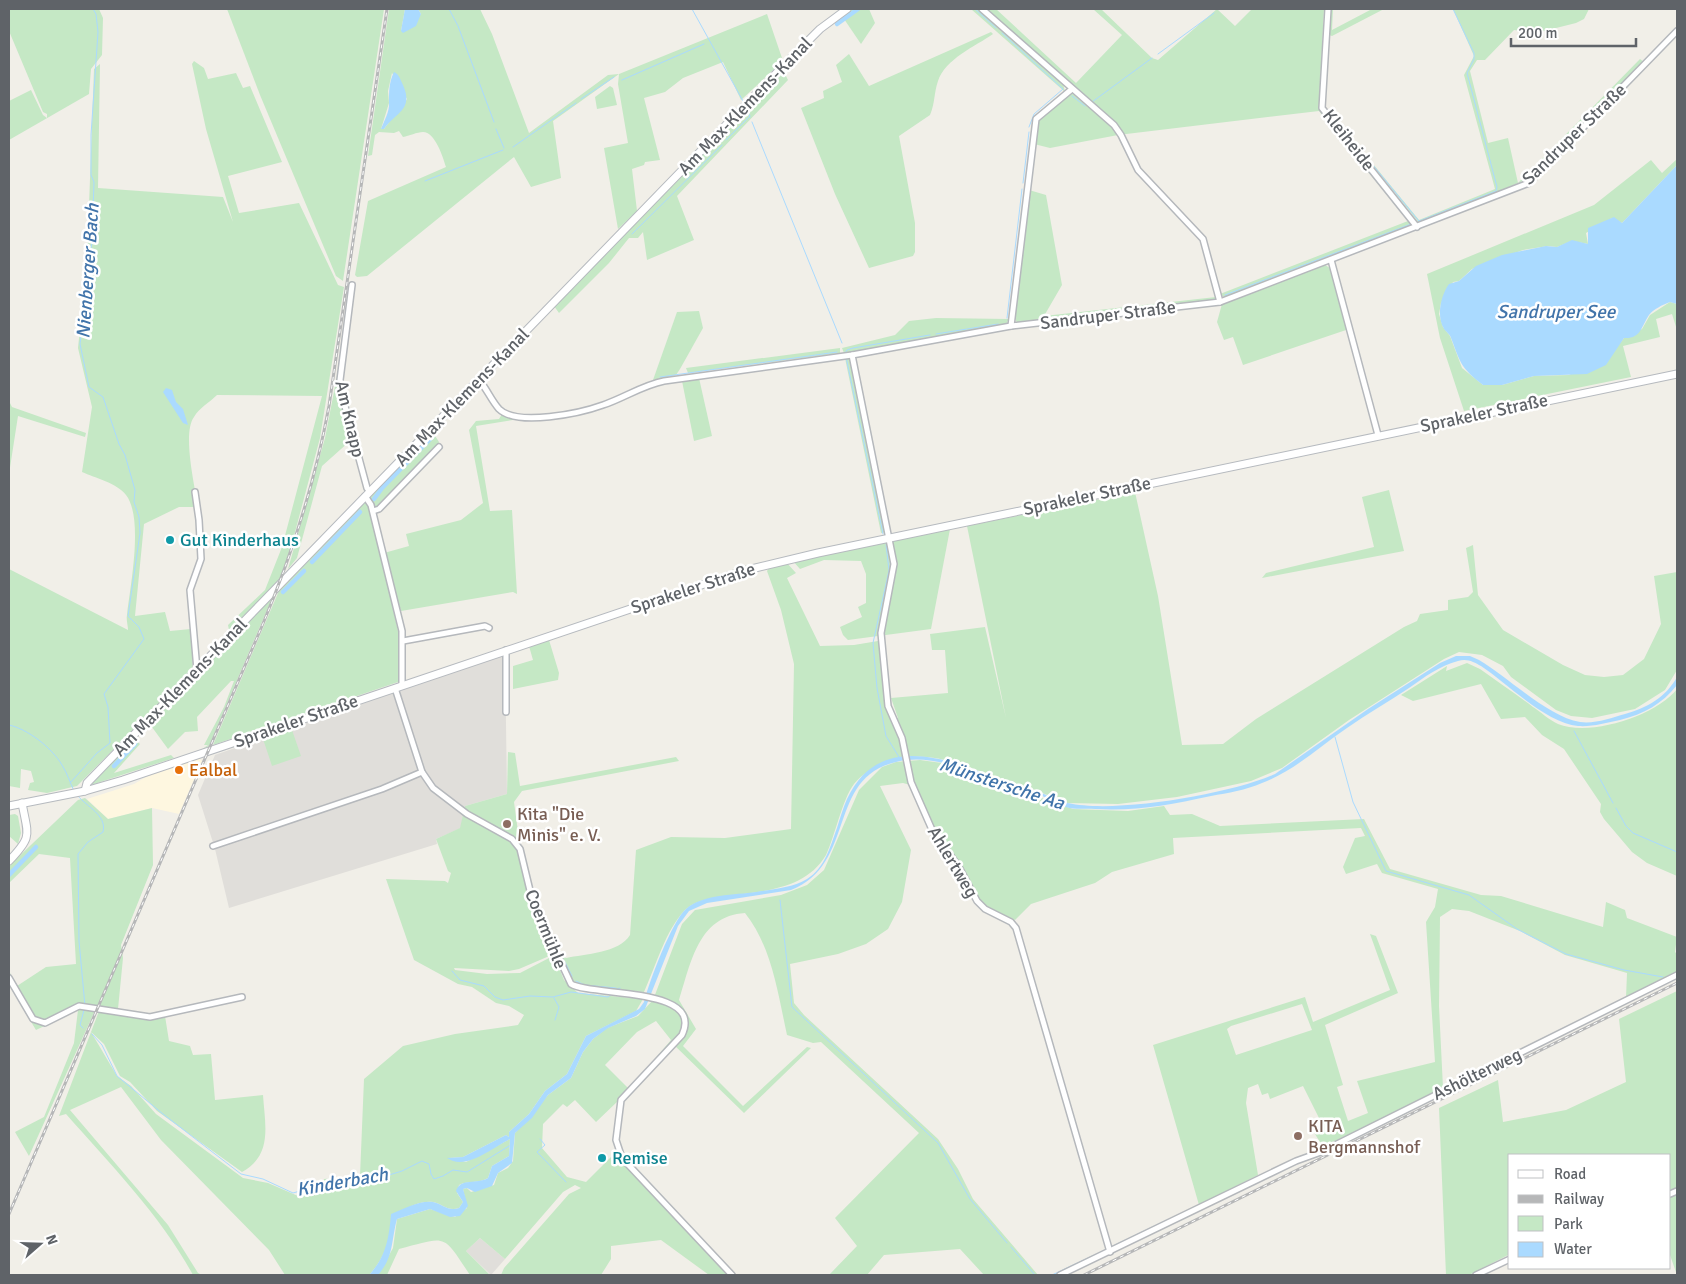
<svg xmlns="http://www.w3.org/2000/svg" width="1686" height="1284" font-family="Signika,sans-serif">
	<rect width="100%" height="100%" fill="#f1efe8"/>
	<polygon fill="#fef7e0" points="199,758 202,761 179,814 152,808 108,819 87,799 134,784 146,777"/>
	<g fill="#e0deda">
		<polygon points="505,653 507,794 465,806 461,828 436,839 437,844 229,908 215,849 198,795 215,755"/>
		<polygon points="480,1238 505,1259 491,1275 466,1251"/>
	</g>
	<g fill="#c5e8c5" fill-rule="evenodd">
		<polygon points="9,9 99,9 103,18 102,55 91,69 89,94 9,140 9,101 31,90 43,115 47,118 47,114 43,112 9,31"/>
		<polygon points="227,9 384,9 343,281 336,276 260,95"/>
		<path d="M389 9H405L401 31 421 14 418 9H480L492 34 529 133 608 75 619 74 767 14 783 61 741 100 723 62 683 78 665 92 644 98 660 160 645 162 644 165 632 169 637 211 618 229 604 148 628 143 618 84 619 74 553 121 561 178 531 187 514 157 367 276 357 277 355 275 368 201 446 167C443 157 435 132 423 132 417 132 409 136 403 137L399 131 394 133 379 132 375 135 372 155 368 156ZM392 73 407 99C400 111 392 118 384 129H381L389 103 388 91Z"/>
		<polygon points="852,9 869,9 875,23 861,44 842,16"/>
		<polygon points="971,9 980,9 1063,83 1065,92"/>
		<polygon points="987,9 996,9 1076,83 1122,35 1093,9 1101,9 1152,58 1158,60 1217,9 1235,26 1252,9 1324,9 1319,106 1413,223 1412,226 1224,297 1220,294 1408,221 1319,111 1118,135 1050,148 1034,144 1039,121 1072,93 1088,107 1092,104"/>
		<polygon points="1331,9 1333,9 1332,30 1372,9 1384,9 1332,36 1329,35"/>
		<polygon points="1453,9 1589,9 1584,19 1576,23 1536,33 1514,30 1485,60 1477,60 1470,71 1488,143 1508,138 1518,183 1640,59 1644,62 1530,178 1518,183 1420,224 1327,108 1419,220 1495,189 1464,75 1474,56"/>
		<path d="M991 32 993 34C976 46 945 59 938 81 934 92 935 104 930 115L899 136 915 223V252L913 256 869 268 835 194 801 108 824 98 823 91 842 82 836 65 849 54 869 86Z"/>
		<path d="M194 61 204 68 208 79 236 73 243 88 250 86 282 162 228 176 239 213 299 203 338 285 344 287 320 438 290 551 279 581 229 630 228 625 265 590 282 547 322 396 217 395C210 402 199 408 194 417 182 433 195 487 198 507H179L144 524 135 616 165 612 170 631 191 629 193 670 77 786 47 793 28 790 30 783 34 782 31 771 21 769 20 788 9 786V569L128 630C128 625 126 620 127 615 130 587 144 518 126 495 117 483 95 478 82 472L92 407 78 348 87 261 94 69 100 64 98 188 223 197 233 222 206 129 192 64Z"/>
		<polygon points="783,70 788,80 677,196 694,240 647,260 643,232 638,238 629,238 609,263 559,313 554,306"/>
		<polygon points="610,86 613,88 617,105 597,109 595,97"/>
		<polygon points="1677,159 1677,165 1622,223 1612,218 1586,233 1588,244 1572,241 1557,247 1548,246 1523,250 1472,269 1459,281 1453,282 1441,303 1439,314 1443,327 1450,336 1462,368 1483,385 1502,385 1534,376 1569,375 1620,343 1624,338 1642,329 1650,315 1670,302 1677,304 1677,330 1672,314 1656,319 1660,337 1623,346 1631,377 1464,411 1440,338 1427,274 1594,205 1651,160 1662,173"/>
		<polygon points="1029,190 1046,195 1062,285 1044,316 1216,297 1214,300 1017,323 1014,316"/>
		<polygon points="1325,265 1330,268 1349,329 1243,365 1233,337 1224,340 1217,322 1222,304"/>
		<polygon points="699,311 703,328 680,369 676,375 653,380 677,312"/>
		<polygon points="936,318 1009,319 1006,324 844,353 842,348 895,335 909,321"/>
		<polygon points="840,348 840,353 688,373 686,368"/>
		<polygon points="850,357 887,532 881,533 845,358"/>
		<polygon points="338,371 340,398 350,441 322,466 297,558 288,569 325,438"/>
		<polygon points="699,378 712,436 694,441 682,381"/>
		<polygon points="9,401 12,407 86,433 85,437 18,416 9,474"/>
		<polygon points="502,414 519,419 476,426 490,511 512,510 517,594 513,592 401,611 384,553 409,546 406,534 461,520 483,503 469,430 476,421 499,419"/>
		<polygon points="432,431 439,442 438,445 376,508 372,504 370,495"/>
		<polygon points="1389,490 1404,551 1262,578 1266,573 1374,547 1362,497"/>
		<path d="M1135 492 1158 596 1182 745 1223 744 1256 719 1404 627 1417 621 1420 614 1448 610V600L1468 597 1473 592 1466 548 1473 545 1478 595 1503 630 1563 665 1585 675 1604 677 1623 675 1644 659 1661 624 1654 576 1677 572V670L1665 690 1635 709 1592 718 1571 716 1556 710 1511 677 1503 666 1482 655 1459 652 1444 659 1349 720 1282 768 1251 781 1177 797 1118 804 1067 803 1030 788 1018 786C975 771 931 745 886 762 874 767 862 774 854 784 842 800 835 836 826 855 804 892 758 891 720 897 708 899 694 901 685 910 665 931 656 966 644 992L583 988 574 982 568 975 559 955 566 958C585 954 619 953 630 935L636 850 671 837 725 838 791 829 794 664 781 610 767 571 769 568 786 562 796 573 787 578 820 646 854 645 878 641 880 643 886 708 890 717 898 718 891 698 948 693 945 650H932L930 634 985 627 1006 718 967 526Z"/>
		<polygon points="365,501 370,507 400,640 398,682 213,745 281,586"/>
		<polygon points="950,529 931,629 848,640 843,635 840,627 862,617 858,607 866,603 866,574 861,561 824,560 800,569 793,561"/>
		<polygon points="273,596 209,746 201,750 208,745 204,745 224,707 234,681 231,681 197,717 198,731 185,732 168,749 149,723"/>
		<polygon points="549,640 559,673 558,680 513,689 513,666 533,660 529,646"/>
		<path d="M1467 663 1480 669C1498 682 1516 694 1533 707 1541 712 1549 720 1558 724 1590 737 1656 716 1677 689V876L1647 863 1632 852 1604 819 1600 812 1601 804 1564 749 1542 735 1525 717 1501 719 1481 684 1413 701 1401 695 1447 666 1446 671Z"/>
		<polygon points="292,730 301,756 272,766 263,739"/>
		<polygon points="134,739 140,744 114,773 171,755 174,758 91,785"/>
		<path d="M508 752 515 753 520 786 676 757 679 761 522 791 514 802 519 839 511 842 518 850 531 904 554 954 519 969 509 971 454 968 455 970 487 974 520 973 551 957 555 958 564 980 578 993 643 999 636 1011 586 1036 567 1074 545 1091 529 1114 509 1132V1137L506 1135 463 1157 449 1158 466 1162 510 1139 509 1156 492 1166 488 1178C478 1184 468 1180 459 1185L457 1193 463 1202 459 1208C448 1212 443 1204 433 1202 417 1200 404 1211 391 1216 392 1238 384 1259 369 1275H285L269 1250 161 1140 121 1087 70 1110 168 1225 198 1273 202 1275H193C161 1216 111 1165 66 1114L59 1116 99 1011 165 1016 169 1041 190 1046 193 1055 211 1054 215 1100 263 1095C265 1125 273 1155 242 1172L157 1111 130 1082 120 1076 104 1044 91 1032 117 1076 131 1086 156 1114 243 1178 268 1183 298 1196 323 1186 324 1179 360 1176 364 1079 403 1046 455 1034 518 1025 524 1015 509 1006 496 1003 472 987 458 984 414 960 386 879 445 881 448 883 451 873 448 871 436 839 460 828 465 806 507 794Z"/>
		<path d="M920 760 942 763 1073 809 1128 811 1164 806 1170 815 1192 814 1220 826 1364 819 1390 869 1481 895 1501 896 1603 927 1606 902 1625 910 1627 918 1677 937 1675 952 1677 954V973L1626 998 1627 973 1565 955 1520 931 1469 911 1452 909 1440 917 1439 1006 1443 1088 1323 1147 1310 1126 1320 1120 1303 1086 1270 1099 1268 1093 1262 1095 1258 1084 1248 1088 1246 1103 1258 1175 1199 1205 1153 1045 1305 997 1313 1022 1390 990 1370 934 1376 936 1398 993 1325 1025 1343 1085 1337 1087 1348 1121 1368 1113 1357 1081 1435 1062 1426 922 1435 907 1438 889 1382 873 1377 864 1346 874 1343 867 1355 838 1365 836 1361 828 1173 838 1174 854 1112 872 1095 883 1031 904 1015 920 986 907 978 899 961 864 936 832 914 786 903 783 880 786 911 850 902 902 888 929 866 944 838 954 790 964 794 1003 804 1015 938 1139 958 1169 973 1199 1038 1275H984L960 1249 884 1255 867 1275H829L857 1246 835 1218 919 1133 821 1042 813 1043 787 1035C778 994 772 947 745 913 698 916 691 963 679 1000L696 1029 683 1046 743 1106 807 1047 811 1048 744 1113 672 1043 654 1060 671 1040 656 1021 637 1032 605 1065 628 1088 618 1101 596 1122 575 1100 567 1107 563 1104 543 1124 542 1148 567 1177 586 1182 614 1154 731 1275H709L661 1240 611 1246V1259L601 1275H501L504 1268 569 1194 581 1188 575 1185 563 1192 505 1259 480 1238 466 1251 490 1275H470C442 1233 448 1236 399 1249L387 1275H378L393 1248 397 1219 430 1209 455 1217 467 1208 463 1189 467 1188 471 1192 494 1185 498 1173 508 1168 513 1161 515 1133 548 1095 571 1078 583 1052 593 1039 607 1028 638 1016 653 1000 682 924 695 910 781 895 807 885 824 870 859 790 882 767 896 762ZM1302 1004 1312 1030 1236 1055 1227 1029 1231 1026Z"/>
		<polygon points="85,798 108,819 152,808 153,865 121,945 123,958 118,1009 97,1006 29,1156 15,1132 44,1117 74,1043 78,1010 36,1030 9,985 9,971 17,986 46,967 76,964 70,858 39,854 9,883 9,866 78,800"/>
		<polygon points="15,814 18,816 21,833 18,844 9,836 9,815"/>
		<polygon points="1677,991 1677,1275 1670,1255 1670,1155 1510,1155 1510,1254 1469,1275 1446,1275 1439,1108 1498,1080 1503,1122 1566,1110 1626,1082 1619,1019"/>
	</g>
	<g fill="#aadaff">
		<polygon points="405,9 418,9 421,14 416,26 403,33 401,31"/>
		<path d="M394 72C399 74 400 79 403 85 414 110 396 112 384 129H381C384 121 390 111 389 102 389 92 389 82 394 72Z"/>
		<path d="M1677 165V304L1670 302C1662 305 1654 309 1649 315 1641 327 1641 339 1624 338L1606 365 1587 374 1534 376 1502 385H1483C1460 367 1461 364 1451 338 1450 334 1446 332 1444 329 1436 316 1441 295 1449 284L1459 281 1476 266 1502 255 1546 246 1557 247 1572 240 1588 244V228L1614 217 1622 223Z"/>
		<polygon points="166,388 172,390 176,402 183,409 188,425 183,423 163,392"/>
		<path d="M1456 656H1470L1479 660C1508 677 1548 717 1580 722 1595 724 1611 718 1625 714 1647 708 1666 697 1677 677V685C1662 704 1644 714 1620 720 1606 723 1592 727 1578 726 1546 723 1508 684 1481 666 1474 662 1467 658 1458 661 1441 665 1423 678 1409 688 1388 702 1367 714 1347 728 1319 747 1294 771 1262 783 1246 790 1228 793 1211 796 1169 805 1138 811 1095 809 1086 808 1075 810 1066 807 1056 804 1047 797 1037 794 1029 792 1021 792 1013 789 976 776 937 752 896 762 826 778 857 864 791 890L707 903 689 911 678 926 645 1009 636 1016 608 1028 593 1039 583 1052 571 1078 548 1095 532 1118 515 1133 512 1163 498 1173 492 1186 475 1192 467 1188 463 1189 468 1206 460 1216 450 1217 430 1209 397 1219C391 1241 394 1257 378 1275H369C386 1257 389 1238 391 1214 403 1209 420 1200 433 1202 443 1204 448 1212 459 1208L463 1202 456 1191C461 1177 476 1185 488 1178L492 1166 509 1156 510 1139C492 1148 466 1171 447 1158L463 1157 506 1135 509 1137V1132L529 1114 545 1091 567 1074 586 1036 639 1009 644 1002C649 982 672 921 686 909 703 894 735 895 756 892 773 889 792 888 807 879 825 868 830 847 837 828 840 818 843 808 847 799 882 724 963 766 1018 786 1036 788 1051 799 1068 803 1115 814 1231 794 1275 774L1368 709 1440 663Z"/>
	</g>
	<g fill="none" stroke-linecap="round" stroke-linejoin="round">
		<g stroke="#aadaff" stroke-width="1">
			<polyline points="449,9 458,26 494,122"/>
			<polyline points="692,9 743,101"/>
			<polyline points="975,9 996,28"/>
			<polyline points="1002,33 1063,89 1034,114 1029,127"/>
			<polyline points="1158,54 1214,13"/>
			<polyline points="622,80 704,44"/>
			<polyline points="1072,96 1085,106"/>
			<polyline points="581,99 614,77"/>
			<polyline points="1092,102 1152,58"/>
			<polyline points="747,110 750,117"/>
			<polyline points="1330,113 1419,221 1496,191 1497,187 1467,73 1474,59 1474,53 1453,9"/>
			<polyline points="1324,116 1358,158"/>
			<polyline points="752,122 842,343"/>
			<polyline points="496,129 504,148"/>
			<polyline points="726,140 750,116"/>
			<polyline points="513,147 576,103"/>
			<polyline points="425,181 503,150"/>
			<polyline points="1023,183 1029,132"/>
			<polyline points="632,234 722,145"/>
			<polyline points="1225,295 1411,224"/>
			<polyline points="1007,318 1022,189"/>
			<polyline points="936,334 998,324"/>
			<polyline points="845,353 847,350 853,348 930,335"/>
			<polyline points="846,357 883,534"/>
			<polyline points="660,377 837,352"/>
			<polyline points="886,545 889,570 873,643 877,688 886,736 899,757"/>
			<path d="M9 725C28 729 52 748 62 765 67 773 70 782 74 791"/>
			<polyline points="1574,731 1613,803"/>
			<polyline points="1335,737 1353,802 1386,871 1469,895 1517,929 1566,954 1624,970 1663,977"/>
			<polyline points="70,783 97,753 110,743 108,707 104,694 144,639 139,627 128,616 140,533 139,517 134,502 135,490 125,455 119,444 103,397 89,387 80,344 92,240 94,182 91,175 91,135 98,32 96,14 93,9"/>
			<path d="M78 796C87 807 107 815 103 832L88 842 78 854 79 941 85 1006"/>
			<polyline points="1616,808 1626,826 1633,833 1677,852"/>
			<polyline points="780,900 792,1007 938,1143 970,1199 1007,1243"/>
			<polyline points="565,962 572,976"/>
			<polyline points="452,971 460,980 484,986 495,997 503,1000 530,996 553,997 571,992 608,997 612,994"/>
			<polyline points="576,981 585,985 616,988"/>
			<polyline points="613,990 620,988"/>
			<polyline points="554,998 559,1007 555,1020"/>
			<polyline points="83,1028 80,1025 84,1010"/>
			<polyline points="92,1034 102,1045 117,1076 163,1114 241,1174 263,1179 293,1193 324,1184 349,1184 376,1179 402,1171 422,1161 429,1164 431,1174 434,1179 443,1176 453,1170 467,1172 509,1146"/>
			<polyline points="540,1139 545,1145 537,1152 566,1182"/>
			<polyline points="1213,1199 1257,1177"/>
			<polyline points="1113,1246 1167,1220"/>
			<polyline points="1011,1247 1035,1275"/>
			<polyline points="1052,1275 1105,1250"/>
		</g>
		<g stroke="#aadaff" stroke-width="4.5">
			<polyline points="837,24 858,9"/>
			<polyline points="374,499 382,488 432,437"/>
			<polyline points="312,562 360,512"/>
			<polyline points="283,592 304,571"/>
			<polyline points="114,766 135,744"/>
			<polyline points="9,875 36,847"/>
		</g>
		<g stroke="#b5b8bc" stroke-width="8">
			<g id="minor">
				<polyline points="982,9 1114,125 1121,135 1138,170 1203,239 1220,302"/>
				<polyline points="1328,9 1322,108 1417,227"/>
				<polyline points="1331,260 1378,435"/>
				<polyline points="352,285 340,380 343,399 367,488 370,492"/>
				<polyline points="1011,326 1036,119 1072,89"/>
				<polyline points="852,355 894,564 881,633 888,706 902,738 911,782 933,832 959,867 977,901 985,909 1011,922 1016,928 1110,1252"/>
				<path d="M479 380C487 389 491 400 499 409 517 427 581 413 603 405 624 398 643 385 664 381L852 355 1011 326 1220 302 1529 183 1677 31"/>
				<polyline points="195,492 199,520 201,559 190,590 197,670"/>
				<polyline points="365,496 371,505 402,631 402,686"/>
				<polyline points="373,511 379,509 439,447"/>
				<polyline points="403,641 485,626 489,628"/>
				<path d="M395 688 422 772 433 788 467 814 512 839 520 849 533 903 571 984C592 997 705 986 682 1035L621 1100 616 1140 622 1158 732 1275"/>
				<polyline points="506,712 506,650"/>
				<polyline points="213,846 382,789 422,772"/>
				<polyline points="9,978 33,1019 45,1023 79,1006 150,1017 242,997"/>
				<polyline points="1670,1194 1677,1191"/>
				<polyline points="1060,1275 1296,1161 1321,1152 1677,975"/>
				<polyline points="1476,1275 1510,1259"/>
			</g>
		</g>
		<g stroke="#b6babf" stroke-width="9">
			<g id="secondary">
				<polyline points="85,791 87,783 793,56 820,29 847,9"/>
				<polyline points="9,806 85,791 123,780 743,571 818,553 1677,374"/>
				<path d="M9 861C33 836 28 836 22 803"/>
			</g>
		</g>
		<use href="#minor" stroke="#fff" stroke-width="5"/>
		<use href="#secondary" stroke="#fff" stroke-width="7"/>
		<g stroke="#b6b7b8" stroke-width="3">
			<g id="rail">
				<path d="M9 1214 262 626C292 555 315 482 329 406L387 9"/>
				<polyline points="1084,1275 1677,983"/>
			</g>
		</g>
		<use href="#rail" stroke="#fff" stroke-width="1" stroke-dasharray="4" stroke-linecap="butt"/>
	</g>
	<g fill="#0f9aa8" stroke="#fff" stroke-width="2">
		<circle cx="170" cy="540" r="5"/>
		<circle cx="602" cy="1158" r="5"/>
	</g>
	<circle fill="#e8710a" stroke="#fff" stroke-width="2" cx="179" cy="770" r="5"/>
	<g fill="#8d6e63" stroke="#fff" stroke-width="2">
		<circle cx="507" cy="824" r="5"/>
		<circle cx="1298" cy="1136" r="5"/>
	</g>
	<g text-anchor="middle" stroke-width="5" stroke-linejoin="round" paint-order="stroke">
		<g font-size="18" fill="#5f6368" stroke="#fff">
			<text transform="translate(745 106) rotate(-46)" y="6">Am Max-Klemens-Kanal</text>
			<text transform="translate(1574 134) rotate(-44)" y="6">Sandruper Straße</text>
			<text transform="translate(1349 140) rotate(52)" y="6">Kleiheide</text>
			<text transform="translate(1108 315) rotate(-7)" y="6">Sandruper Straße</text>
			<text transform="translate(462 397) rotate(-46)" y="6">Am Max-Klemens-Kanal</text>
			<text transform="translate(1484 413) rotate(-12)" y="6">Sprakeler Straße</text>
			<text transform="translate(350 419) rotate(77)" y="6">Am Knapp</text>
			<text transform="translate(1087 496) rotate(-12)" y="6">Sprakeler Straße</text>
			<text transform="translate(693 588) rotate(-18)" y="6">Sprakeler Straße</text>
			<text transform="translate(180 687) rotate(-46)" y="6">Am Max-Klemens-Kanal</text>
			<text transform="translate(296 721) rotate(-19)" y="6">Sprakeler Straße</text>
			<text transform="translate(953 862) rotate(59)" y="6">Ahlertweg</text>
			<text transform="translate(546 929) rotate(68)" y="6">Coermühle</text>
			<text transform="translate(1477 1074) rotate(-26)" y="6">Ashölterweg</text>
		</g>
		<g font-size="18" fill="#0d838f" stroke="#fff" text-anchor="start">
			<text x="180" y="546">Gut Kinderhaus</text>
			<text x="612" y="1164">Remise</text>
		</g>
		<g font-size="18" fill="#c56008" stroke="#fff" text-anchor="start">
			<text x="189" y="776">Ealbal</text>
		</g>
		<g font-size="18" fill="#785e54" stroke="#fff" text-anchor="start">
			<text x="517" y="820">Kita "Die<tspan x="517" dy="21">Minis" e. V.</tspan></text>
			<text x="1308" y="1132">KITA<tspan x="1308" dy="21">Bergmannshof</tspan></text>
		</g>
		<g font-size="19" font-style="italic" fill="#4174aa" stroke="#fff">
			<text transform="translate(87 271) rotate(-86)" y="7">Nienberger Bach</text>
			<text x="1556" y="318">Sandruper See</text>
			<text transform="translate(1002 783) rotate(18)" y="7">Münstersche Aa</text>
			<text transform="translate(342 1181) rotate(-10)" y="7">Kinderbach</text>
		</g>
	</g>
	<rect width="1686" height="1284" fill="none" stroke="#5f6368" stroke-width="20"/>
	<rect x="1508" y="1154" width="162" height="115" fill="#ffffff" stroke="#bfc1c3"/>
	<rect x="1518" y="1170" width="25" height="8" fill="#ffffff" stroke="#bfc1c3"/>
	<text x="1554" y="1179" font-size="15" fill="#5f6368">Road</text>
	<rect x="1518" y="1195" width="25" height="8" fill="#b6b7b8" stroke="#bfc1c3"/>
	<text x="1554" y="1204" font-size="15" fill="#5f6368">Railway</text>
	<rect x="1518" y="1216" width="25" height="15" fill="#c5e8c5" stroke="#bfc1c3"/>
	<text x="1554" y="1229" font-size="15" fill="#5f6368">Park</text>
	<rect x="1518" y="1242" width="25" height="15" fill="#aadaff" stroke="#bfc1c3"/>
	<text x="1554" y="1254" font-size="15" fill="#5f6368">Water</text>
	<g transform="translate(40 1244) rotate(70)" stroke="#ffffff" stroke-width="4" paint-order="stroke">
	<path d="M0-4L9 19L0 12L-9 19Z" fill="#5f6368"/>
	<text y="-8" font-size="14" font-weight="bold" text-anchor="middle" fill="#5f6368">N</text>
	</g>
	<path d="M1511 38v8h125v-8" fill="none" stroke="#5f6368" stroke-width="2.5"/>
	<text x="1518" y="38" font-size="15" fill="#5f6368" stroke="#ffffff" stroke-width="4" paint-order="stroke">200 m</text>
</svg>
